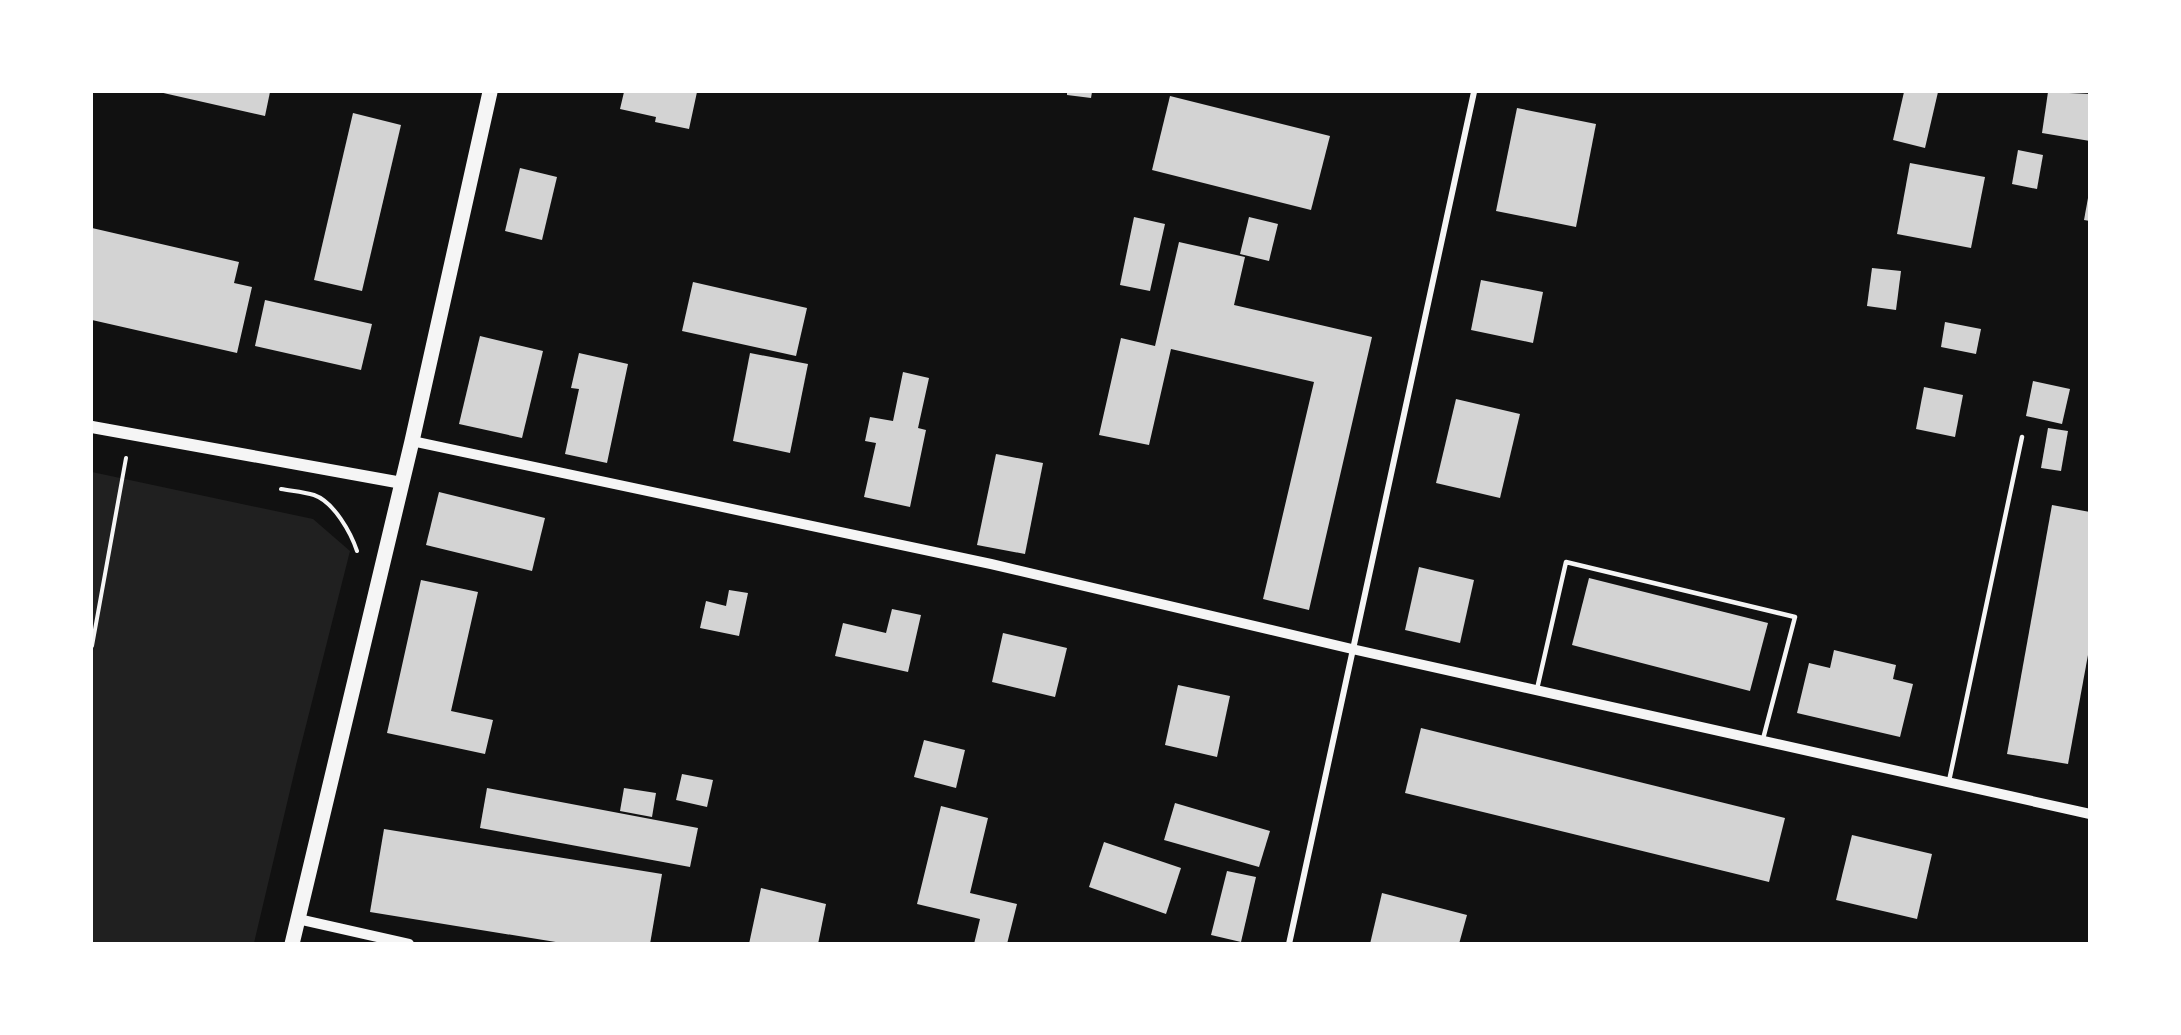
<svg xmlns="http://www.w3.org/2000/svg" width="2181" height="1035" font-family="'Exo 2',sans-serif">
	<rect width="100%" height="100%" fill="#111"/>
	<polygon fill="#202020" points="92,472 313,519 350,551 296,765 254,943 92,944"/>
	<g fill="#d3d3d3">
		<polygon points="159,92 270,92 265,116"/>
		<polygon points="624,92 697,92 689,129 655,122 656,117 620,109"/>
		<polygon points="1067,92 1092,92 1091,98 1067,95"/>
		<polygon points="1904,92 1938,92 1925,148 1893,140"/>
		<polygon points="2048,92 2090,94 2090,141 2042,133"/>
		<polygon points="1170,96 1330,136 1311,210 1152,170"/>
		<polygon points="1517,108 1596,124 1576,227 1496,211"/>
		<polygon points="353,113 401,125 362,291 314,280"/>
		<polygon points="2018,150 2043,155 2037,189 2012,184"/>
		<polygon points="1910,163 1985,177 1971,248 1897,234"/>
		<polygon points="520,168 557,177 542,240 505,231"/>
		<polygon points="2088,198 2090,198 2090,221 2084,220"/>
		<polygon points="1134,217 1165,224 1150,291 1120,285"/>
		<polygon points="1249,217 1278,224 1269,261 1240,254"/>
		<polygon points="92,228 239,262 234,283 252,287 237,353 92,320"/>
		<polygon points="1179,242 1245,257 1234,305 1372,337 1309,610 1263,599 1314,382 1171,349 1149,445 1099,435 1121,338 1155,346"/>
		<polygon points="1872,268 1901,271 1896,310 1867,306"/>
		<polygon points="1481,280 1543,292 1533,343 1471,330"/>
		<polygon points="693,282 807,308 796,356 682,331"/>
		<polygon points="265,300 372,324 361,370 255,346"/>
		<polygon points="1945,322 1981,329 1976,354 1941,347"/>
		<polygon points="480,336 543,351 522,438 459,424"/>
		<polygon points="579,353 628,364 607,463 565,454 579,389 571,388"/>
		<polygon points="750,353 808,364 790,453 733,441"/>
		<polygon points="903,372 929,378 918,428 926,430 910,507 864,497 876,443 865,441 870,417 893,421"/>
		<polygon points="2033,381 2070,389 2062,424 2026,416"/>
		<polygon points="1924,387 1963,395 1955,437 1916,429"/>
		<polygon points="1456,399 1520,414 1500,498 1436,483"/>
		<polygon points="2048,428 2068,431 2061,471 2041,468"/>
		<polygon points="996,454 1043,463 1025,554 977,545"/>
		<polygon points="439,492 545,518 532,571 426,545"/>
		<polygon points="2052,505 2090,512 2090,644 2068,764 2007,754"/>
		<polygon points="1419,567 1474,580 1460,643 1405,630"/>
		<polygon points="1589,578 1768,623 1750,691 1572,645"/>
		<polygon points="421,580 478,592 451,711 493,720 485,754 387,733"/>
		<polygon points="729,590 748,593 739,636 700,628 706,601 726,606"/>
		<polygon points="892,609 921,615 908,672 835,656 843,623 886,633"/>
		<polygon points="1003,633 1067,648 1055,697 992,682"/>
		<polygon points="1834,650 1896,665 1893,679 1913,684 1900,737 1797,713 1809,663 1830,668"/>
		<polygon points="1178,685 1230,696 1217,757 1165,745"/>
		<polygon points="1421,728 1785,818 1769,882 1405,793"/>
		<polygon points="924,740 965,750 956,788 914,777"/>
		<polygon points="682,774 713,780 707,807 676,800"/>
		<polygon points="487,788 698,828 690,867 480,828"/>
		<polygon points="624,788 656,793 652,817 620,811"/>
		<polygon points="1175,803 1270,831 1259,867 1164,840"/>
		<polygon points="941,806 988,818 970,893 1017,904 1007,944 974,944 980,919 917,904"/>
		<polygon points="384,829 662,874 650,944 568,944 370,912"/>
		<polygon points="1852,835 1932,854 1917,919 1836,900"/>
		<polygon points="1104,842 1181,868 1166,914 1089,887"/>
		<polygon points="1227,871 1256,877 1241,942 1211,935"/>
		<polygon points="761,888 826,904 818,944 749,944"/>
		<polygon points="1382,893 1467,915 1459,944 1370,944"/>
	</g>
	<g fill="none" stroke-linecap="round" stroke-linejoin="round">
		<g stroke="#f5f5f5" stroke-width="4">
			<path d="M281 489C292 491 304 492 314 495 334 502 351 533 357 551"/>
			<polyline points="92,646 126,458"/>
		</g>
		<g stroke="#f5f5f5" stroke-width="4.5">
			<polyline points="1537,689 1566,562 1795,617 1763,739"/>
			<polyline points="1949,781 2022,437"/>
		</g>
		<polyline stroke="#f5f5f5" stroke-width="6" points="1289,944 1474,92"/>
		<g stroke="#f5f5f5" stroke-width="10">
			<polyline points="412,441 991,564 1352,649 2090,814"/>
			<polyline points="298,919 409,944"/>
		</g>
		<polyline stroke="#f5f5f5" stroke-width="12" points="92,427 402,483"/>
		<polyline stroke="#f5f5f5" stroke-width="15" points="292,944 412,441 490,92"/>
	</g>
	<rect width="2181" height="1035" fill="none" stroke="#ffffff" stroke-width="186"/>
</svg>
